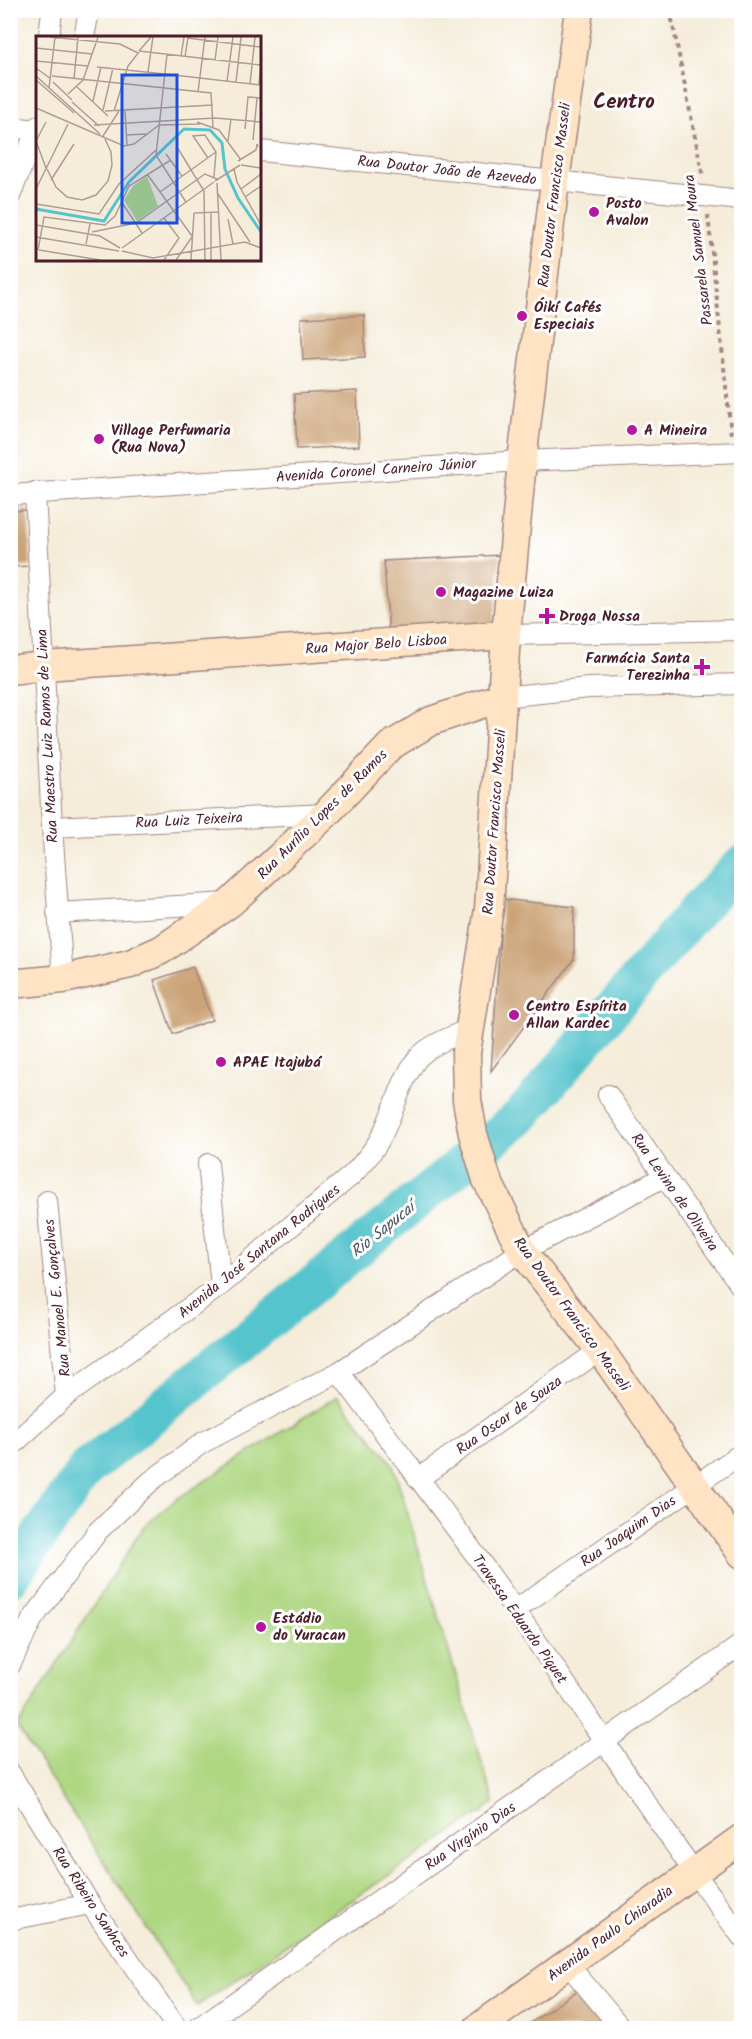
<svg xmlns="http://www.w3.org/2000/svg" width="752" height="2039" font-family="Kalam,sans-serif">
	<rect width="100%" height="100%" fill="#fff"/>
	<filter id="ink" filterUnits="userSpaceOnUse"><feTurbulence type="fractalNoise" baseFrequency=".0167" numOctaves="2"/><feDisplacementMap in="SourceGraphic" scale="12" xChannelSelector="R" yChannelSelector="G"/><feConvolveMatrix kernelMatrix="1 2 1 2 8 2 1 2 1" color-interpolation-filters="sRGB"/></filter>
	<filter id="wash" filterUnits="userSpaceOnUse"><feTurbulence type="fractalNoise" baseFrequency=".008" numOctaves="4" result="noise"/><feDisplacementMap in="SourceGraphic" scale="24" xChannelSelector="R" yChannelSelector="G"/><feGaussianBlur stdDeviation="1.35" result="paint"/><feColorMatrix in="noise" values="0 0 0 0 0 0 0 0 0 0 0 0 0 0 0 0 0 1.4 0 .05"/><feComposite in="paint" operator="in"/></filter>
	<g filter="url(#wash)">
		<rect width="100%" height="100%" fill="#f5edda"/>
		<polygon fill="#aed782" stroke="#7c7b56" stroke-width="1.5" points="337,1396 393,1464 494,1803 484,1810 484,1812 479,1814 197,2006 17,1727 144,1526 175,1500"/>
		<g fill="none" stroke-linecap="round" stroke-linejoin="round">
			<polyline stroke="#56c4cd" stroke-width="38" points="10,1578 86,1469 521,1116 698,909 742,864"/>
		</g>
		<g id="blocks">
			<g fill="#cba377">
				<polygon points="364,315 365,357 303,360 301,318"/>
				<polygon points="357,391 359,446 297,449 294,394"/>
				<polygon points="28,510 31,566 10,567 10,511"/>
				<polygon points="501,555 494,624 389,635 384,561"/>
				<polygon points="501,899 574,907 574,959 491,1071 501,925"/>
				<polygon points="193,967 212,1020 173,1034 154,980"/>
				<polygon points="577,1991 608,2028 523,2028"/>
			</g>
		</g>
	</g>
	<g filter="url(#ink)">
		<use href="#blocks" fill-opacity="0" stroke="#a08682" stroke-width="1.5"/>
		<g fill="none" stroke-linecap="round" stroke-linejoin="round">
			<g stroke="#a08682" stroke-width="22">
				<g id="street">
					<polyline points="49,38 52,10"/>
					<polyline points="84,38 89,10"/>
					<polyline points="10,127 38,130"/>
					<polyline points="260,151 742,200"/>
					<polyline points="10,196 38,126"/>
					<polyline points="35,492 52,827 63,979"/>
					<polyline points="10,495 522,461 742,452"/>
					<polyline points="506,635 742,630"/>
					<polyline points="502,697 589,688 742,684"/>
					<polyline points="52,827 326,814"/>
					<polyline points="57,913 228,903"/>
					<polyline points="608,1095 742,1288"/>
					<polyline points="208,1164 221,1285"/>
					<polyline points="47,1201 66,1396"/>
					<path d="M339 1372C398 1452 460 1531 517 1613 592 1720 662 1832 742 1937"/>
					<path d="M10 1447 66 1396 221 1285 353 1174C364 1162 374 1151 381 1137 393 1115 404 1069 422 1054 436 1042 454 1036 471 1028"/>
					<polyline points="418,1479 600,1350"/>
					<polyline points="515,1610 742,1453"/>
					<polyline points="10,1665 32,1620 98,1531 151,1481 202,1443 339,1372 522,1251 664,1177"/>
					<polyline points="10,1773 90,1904 177,2028"/>
					<polyline points="10,1920 90,1904"/>
					<polyline points="567,1963 621,2028"/>
					<polyline points="198,2028 742,1644"/>
				</g>
			</g>
			<g stroke="#a08682" stroke-width="31">
				<g id="secondary">
					<polyline points="579,10 555,181 522,461 506,635 489,909 466,1053 467,1100 473,1134 487,1180 522,1251 600,1350 742,1554"/>
					<polyline points="10,670 44,666 506,635"/>
					<polyline points="10,981 21,983 63,979 130,964 161,950 230,903 326,814 390,746 431,721 502,697"/>
					<polyline points="478,2028 742,1838"/>
				</g>
			</g>
			<g stroke="#a08682" stroke-width="4" stroke-dasharray="4.5 4.5" stroke-linecap="butt">
				<polyline points="670,10 703,177"/>
				<polyline points="708,215 731,434"/>
			</g>
			<use href="#street" stroke="#fff" stroke-width="20"/>
			<use href="#secondary" stroke="#fee4c5" stroke-width="28"/>
		</g>
	</g>
	<g fill="#b5179e" stroke="#fff" stroke-width="2">
		<circle cx="594" cy="212" r="6"/>
		<circle cx="522" cy="316" r="6"/>
		<circle cx="632" cy="430" r="6"/>
		<circle cx="99" cy="439" r="6"/>
		<circle cx="441" cy="592" r="6"/>
		<path d="M544 607h6v6h6v6h-6v6h-6v-6h-6v-6h6z"/>
		<path d="M699 658h6v6h6v6h-6v6h-6v-6h-6v-6h6z"/>
		<circle cx="514" cy="1015" r="6"/>
		<circle cx="221" cy="1062" r="6"/>
		<circle cx="261" cy="1627" r="6"/>
	</g>
	<g text-anchor="middle" stroke-width="6" stroke-linejoin="round" paint-order="stroke">
		<g font-size="15" fill="#4a1f2b" stroke="#fff">
			<text transform="translate(447 170) rotate(6)" y="5">Rua Doutor João de Azevedo</text>
			<text transform="translate(554 195) rotate(-83)" y="5">Rua Doutor Francisco Masseli</text>
			<text transform="translate(698 250) rotate(-97)" y="5">Passarela Samuel Moura</text>
			<text transform="translate(376 470) rotate(-4)" y="5">Avenida Coronel Carneiro Júnior</text>
			<text transform="translate(376 644) rotate(-4)" y="5">Rua Major Belo Lisboa</text>
			<text transform="translate(47 736) rotate(-93)" y="5">Rua Maestro Luiz Ramos de Lima</text>
			<text transform="translate(322 814) rotate(-45)" y="5">Rua Aurílio Lopes de Ramos</text>
			<text transform="translate(189 820) rotate(-3)" y="5">Rua Luiz Teixeira</text>
			<text transform="translate(494 822) rotate(-86)" y="5">Rua Doutor Francisco Masseli</text>
			<text transform="translate(675 1192) rotate(55)" y="5">Rua Levino de Oliveira</text>
			<text transform="translate(259 1251) rotate(-39)" y="5">Avenida José Santana Rodrigues</text>
			<text transform="translate(57 1298) rotate(-96)" y="5">Rua Manoel E. Gonçalves</text>
			<text transform="translate(572 1314) rotate(54)" y="5">Rua Doutor Francisco Masseli</text>
			<text transform="translate(509 1415) rotate(-35)" y="5">Rua Oscar de Souza</text>
			<text transform="translate(628 1531) rotate(-35)" y="5">Rua Joaquim Dias</text>
			<text transform="translate(520 1619) rotate(55)" y="5">Travessa Eduardo Piquet</text>
			<text transform="translate(470 1836) rotate(-35)" y="5">Rua Virgínio Dias</text>
			<text transform="translate(91 1902) rotate(57)" y="5">Rua Ribeiro Sanhces</text>
			<text transform="translate(610 1933) rotate(-36)" y="5">Avenida Paulo Chiaradia</text>
		</g>
		<g font-size="15" font-weight="bold" fill="#4a1f2b" stroke="#fff" text-anchor="start">
			<text x="606" y="208">Posto<tspan x="606" dy="17">Avalon</tspan></text>
			<text x="534" y="312">Óikí Cafés<tspan x="534" dy="17">Especiais</tspan></text>
			<text x="111" y="435">Village Perfumaria<tspan x="111" dy="17">(Rua Nova)</tspan></text>
			<text x="644" y="435">A Mineira</text>
			<text x="453" y="597">Magazine Luiza</text>
			<text x="559" y="621">Droga Nossa</text>
			<text x="690" y="663" text-anchor="end">Farmácia Santa<tspan x="690" dy="17">Terezinha</tspan></text>
			<text x="526" y="1011">Centro Espírita<tspan x="526" dy="17">Allan Kardec</tspan></text>
			<text x="233" y="1067">APAE Itajubá</text>
			<text x="273" y="1623">Estádio<tspan x="273" dy="17">do Yuracan</tspan></text>
		</g>
		<g font-size="16" font-style="italic" fill="#4e5964" stroke="#fff">
			<text transform="translate(382 1229) rotate(-39)" y="6">Rio Sapucaí</text>
		</g>
		<g font-size="21" font-weight="bold" fill="#4a1f2b" stroke="#fff">
			<text x="624" y="108">Centro</text>
		</g>
	</g>
	<g transform="translate(36 36)">
		<rect width="225" height="225" fill="#f5edda"/>
		<path d="M111 140 122 170 101 185 88 164 97 150Z" fill="#aed782"/>
		<path fill="none" stroke="#56c4cd" stroke-width="3" d="M0 173 68 185 93 146 148 93 174 94 186 107 189 133 202 162 225 196"/>
		<path fill="none" stroke="#b19b94" stroke-width="1.5" d="M14 1 84 8 102 17M151 2 225 11M0 12 56 18M103 15 225 29M103 15 115 1M131 18 120 119 150 166M145 20 148 1M149 21 152 1M179 24 182 1M0 25 52 30M61 31 129 38M0 32 15 43M112 36 117 1M129 38 225 49M0 40 64 98M16 40 175 57 177 91M38 43 42 1M0 44 38 77M191 45 197 1M17 46 36 64M200 46 205 1M214 48 219 1M223 48 225 28M41 51 72 80M13 52 19 1M162 56 169 1M32 58 47 44 62 1M57 65 65 31M36 66 63 90M0 72 88 110 98 108 123 89M67 74 77 32M69 75 177 69M78 75 92 30 103 16M89 75 91 110M161 86 183 94 205 124M58 89 179 82 225 86M124 89 164 88M209 93 212 61 225 62M90 99 110 98M67 100 83 75M217 104 221 62M0 105 10 86M0 105 10 132M192 105 195 83M141 111 168 155 169 224M130 118 146 140M172 122 157 100 169 99 180 116 178 141M202 125 220 114 221 108 222 111M205 129 225 132M11 133 20 151 31 161 46 164 60 159 72 145 76 129 75 116 68 101M198 133 201 146 225 189M111 138 156 200M15 144 38 108M179 145 204 129M181 147 185 224M0 153 32 88M205 153 225 138M124 156 180 116M182 158 214 206M209 161 225 150M85 165 106 197M0 168 63 178 83 148 120 114M175 176V224M158 177 183 176M128 182 143 202 128 224M192 183 197 208M0 189 64 200 84 212M56 196 100 187 169 138 181 143M0 201 83 215M50 208 54 188M86 212 178 146M2 214 8 181 69 189 79 180 93 150 135 124M3 214 64 224M86 215 117 222 209 206 225 212M140 224 156 201M155 224 158 177"/>
		<path fill="#1d4ed8" fill-opacity="0.15" stroke="#1d4ed8" stroke-width="3" d="M86 39H141V187H86Z"/>
		<rect width="225" height="225" fill="none" stroke="#4a1f2b" stroke-width="3"/>
	</g>
	<rect width="752" height="2039" fill="none" stroke="#fff" stroke-width="36"/>
</svg>
